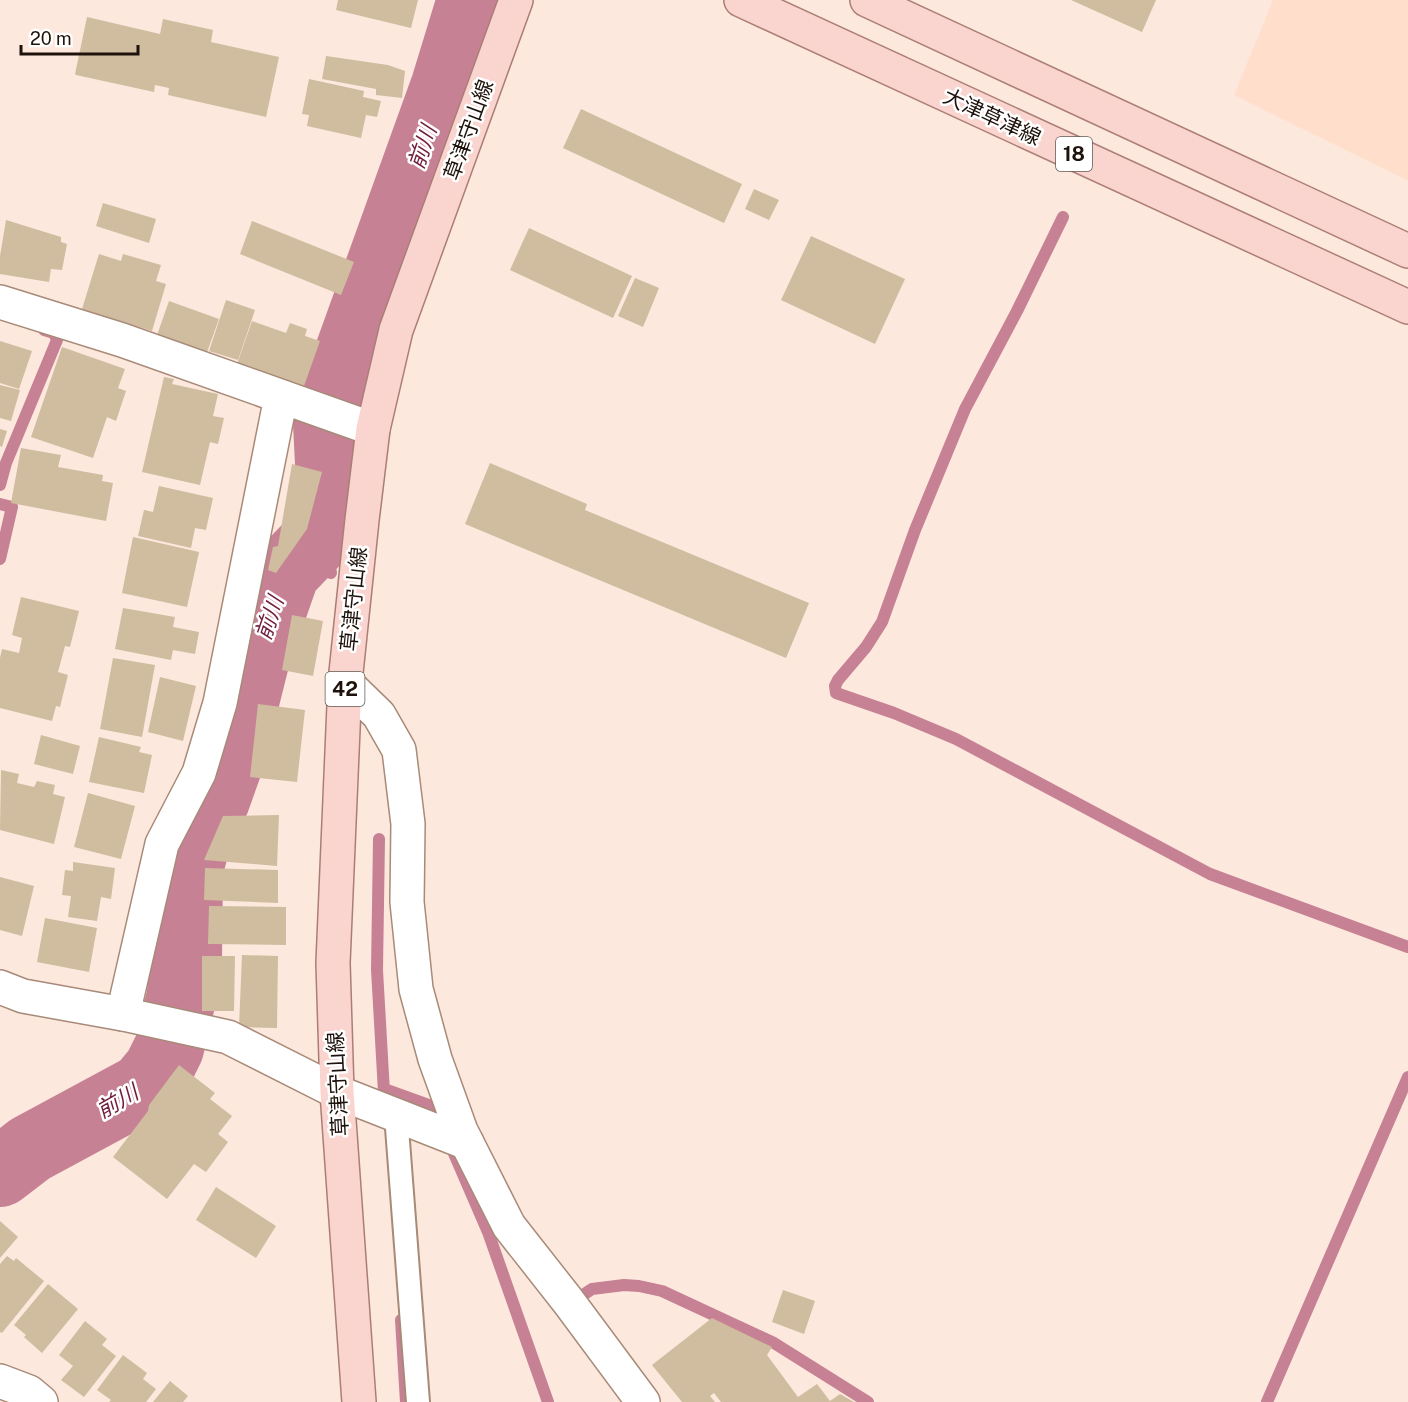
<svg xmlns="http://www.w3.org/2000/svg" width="1408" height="1402" font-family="'Public Sans','Noto Sans JP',sans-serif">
	<rect width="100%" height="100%" fill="#fde8dd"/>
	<polygon fill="#ffdfcc" points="1273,0 1408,0 1408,181 1234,95"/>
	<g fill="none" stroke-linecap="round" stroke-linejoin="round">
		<g stroke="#c78194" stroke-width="12">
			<polyline points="1063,217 1017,311 965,409 915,530 882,622 866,647 838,680 835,686 836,693 894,713 956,739 1210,874 1408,947"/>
			<polyline points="0,485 6,463 57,340 54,333 44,330"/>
			<polyline points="0,504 12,507 0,559"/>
			<polyline points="322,526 331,573"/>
			<polyline points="379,839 377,970 384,1092"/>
			<polyline points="384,1089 434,1107 488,1232 548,1402"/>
			<polyline points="583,1295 592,1289 624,1285 639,1286 662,1291 774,1343 868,1402"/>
			<polyline points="401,1320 406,1402"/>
			<polyline points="1267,1402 1408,1077"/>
		</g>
		<polyline stroke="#c78194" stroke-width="70" points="0,1172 30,1149 143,1088 158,1070 169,1048 181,999 187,960 188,869 199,831 215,800 230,758 255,658 285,572 313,543 322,526 331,484 328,423 343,371 446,85 472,0"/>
	</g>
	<g fill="#d0bc9f">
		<polygon points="338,0 418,0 411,28 336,10"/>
		<polygon points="1071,0 1156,0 1142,32"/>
		<polygon points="87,17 160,34 163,19 213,30 211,42 279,57 266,117 168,95 169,88 155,85 154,92 76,75 75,74"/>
		<polygon points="326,56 388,65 405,71 402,98 376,95 376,89 322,79"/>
		<polygon points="309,79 364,91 363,97 381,101 377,117 366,115 361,138 307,126 309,115 302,114"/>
		<polygon points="581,109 742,184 724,223 563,148"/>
		<polygon points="754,189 779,200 769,220 745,209"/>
		<polygon points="103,203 156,219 149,243 96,226"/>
		<polygon points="6,220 61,237 61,242 67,244 62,270 51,269 49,282 0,274 0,256"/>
		<polygon points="252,221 354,262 341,295 240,254"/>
		<polygon points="529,228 632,276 613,318 510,270"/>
		<polygon points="811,236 905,279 875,344 781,300"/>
		<polygon points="99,254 121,261 123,254 161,265 156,281 166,284 152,331 82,309"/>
		<polygon points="635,278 659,288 643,327 618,316"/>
		<polygon points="226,300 255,310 238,360 209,351"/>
		<polygon points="169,301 219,319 206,355 156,338"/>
		<polygon points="252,321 286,333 290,323 307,329 305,336 320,341 304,386 237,364"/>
		<polygon points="0,341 32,351 19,389 0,383"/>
		<polygon points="62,347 125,369 118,388 126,391 116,421 107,417 93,458 31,437"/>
		<polygon points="164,377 174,379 172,384 218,394 213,416 224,418 218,444 210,442 200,485 142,472"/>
		<polygon points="0,385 20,390 11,421 0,418"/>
		<polygon points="0,429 7,431 2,447 0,446"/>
		<polygon points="21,448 61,455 58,467 103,475 102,481 113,483 106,521 11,503"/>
		<polygon points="490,463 587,504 585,510 809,603 786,658 465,524"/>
		<polygon points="292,464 322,472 307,529 276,573 268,570 273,547 278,546"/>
		<polygon points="159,486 213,498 206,530 195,528 191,548 138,536 144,510 153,512"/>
		<polygon points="133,537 199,552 187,607 122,593"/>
		<polygon points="21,597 79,611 70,647 65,646 58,672 68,675 60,707 56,706 52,721 0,708 0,658 2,649 19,653 22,638 12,635"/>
		<polygon points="123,608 175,617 173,627 199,632 195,654 173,650 171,660 115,649"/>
		<polygon points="292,615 323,621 313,676 282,670"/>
		<polygon points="113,658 155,665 142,737 100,729"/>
		<polygon points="160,677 196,686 183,741 148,732"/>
		<polygon points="258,704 305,710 297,782 250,777"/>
		<polygon points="41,735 80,746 73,774 34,764"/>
		<polygon points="99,737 141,747 139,752 152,755 144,793 89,782"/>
		<polygon points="1,770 19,774 17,783 34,787 37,781 55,785 53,794 65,797 54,844 0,830"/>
		<polygon points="88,793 135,806 121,859 74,847"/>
		<polygon points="279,815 277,866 204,860 223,816"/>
		<polygon points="73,862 115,868 111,899 101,897 97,921 68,917 71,896 62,895 65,870 73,871"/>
		<polygon points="205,868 278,870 278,903 204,900"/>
		<polygon points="0,877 34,886 22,936 0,930"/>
		<polygon points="209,906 286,907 286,945 208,944"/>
		<polygon points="45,918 97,928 89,972 37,962"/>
		<polygon points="242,955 278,956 277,1028 239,1027"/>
		<polygon points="202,956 235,956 234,1011 202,1011"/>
		<polygon points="179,1065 215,1093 210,1099 232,1116 218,1134 228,1142 206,1172 194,1164 167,1199 113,1157 148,1111 149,1105"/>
		<polygon points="216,1187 276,1226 256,1258 196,1220"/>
		<polygon points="0,1221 18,1237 0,1258"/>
		<polygon points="7,1256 14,1261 16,1258 44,1281 2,1333 0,1332 0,1264"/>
		<polygon points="48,1284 78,1309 42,1353 24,1337 26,1335 14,1325"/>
		<polygon points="783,1290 815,1301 804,1334 772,1322"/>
		<polygon points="712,1318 772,1347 767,1355 798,1397 817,1384 830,1401 840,1394 854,1402 721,1402 714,1393 710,1396 715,1402 682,1402 652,1365"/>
		<polygon points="85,1321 107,1339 102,1345 116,1356 84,1397 61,1380 73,1366 59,1355"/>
		<polygon points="123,1355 147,1373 143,1379 156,1389 146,1402 109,1402 111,1400 97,1390"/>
		<polygon points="170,1381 188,1396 183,1402 153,1402"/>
	</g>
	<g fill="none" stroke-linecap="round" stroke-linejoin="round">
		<g stroke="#a88a78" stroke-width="26">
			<polyline id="service" points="396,1115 418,1402"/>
		</g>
		<g stroke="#a88a78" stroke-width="36">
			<g id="minor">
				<polyline points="0,302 122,340 373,429"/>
				<polyline points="345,682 379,715 399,750 408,824 407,902 416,989 435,1059 461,1131 509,1226 568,1301 643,1402"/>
				<polyline points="0,987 23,996 123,1014 228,1037 337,1092 467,1143"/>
				<polyline points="123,1014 162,844 199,773 220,703 281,397"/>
				<polyline points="0,1381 29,1392 41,1402"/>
			</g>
		</g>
		<g stroke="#ab7e75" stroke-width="36">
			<g id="primary">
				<polyline points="741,0 1408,307"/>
				<polyline points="867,0 1408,251"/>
				<polyline points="359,1402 337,1092 333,963 345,682 362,520 373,429 396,330 516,0"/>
			</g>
		</g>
		<use href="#service" stroke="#fff" stroke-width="22"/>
		<use href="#minor" stroke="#fff" stroke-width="33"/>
		<use href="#primary" stroke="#fad4ce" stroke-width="33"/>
	</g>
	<g text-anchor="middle" stroke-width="5" stroke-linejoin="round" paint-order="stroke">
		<g fill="#fff" stroke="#625a55" stroke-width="1.5">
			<rect x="1056" y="137" width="36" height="34" rx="4.5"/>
			<rect x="325.5" y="672" width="39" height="34" rx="4.5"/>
		</g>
		<g font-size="20" font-weight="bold" fill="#1e130c">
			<text x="1074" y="161">18</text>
			<text x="345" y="696">42</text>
		</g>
		<g font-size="21" fill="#1e130c" stroke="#fff">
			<text transform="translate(992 117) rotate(25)" y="7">大津草津線</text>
			<text transform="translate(469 130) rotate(-70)" y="7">草津守山線</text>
			<text transform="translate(354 599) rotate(-84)" y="7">草津守山線</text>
			<text transform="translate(338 1084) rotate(-93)" y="7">草津守山線</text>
		</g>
		<g font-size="22" font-style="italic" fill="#711e3d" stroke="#fff">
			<text transform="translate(422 147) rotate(-71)" y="8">前川</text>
			<text transform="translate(269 618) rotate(-71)" y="8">前川</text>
			<text transform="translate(117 1101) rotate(-30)" y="8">前川</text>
		</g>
	</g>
	<path d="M21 45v9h117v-9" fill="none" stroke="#1e130c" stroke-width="3"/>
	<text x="30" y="45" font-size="18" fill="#1e130c" stroke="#ffffff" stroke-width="4.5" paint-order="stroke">20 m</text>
</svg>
